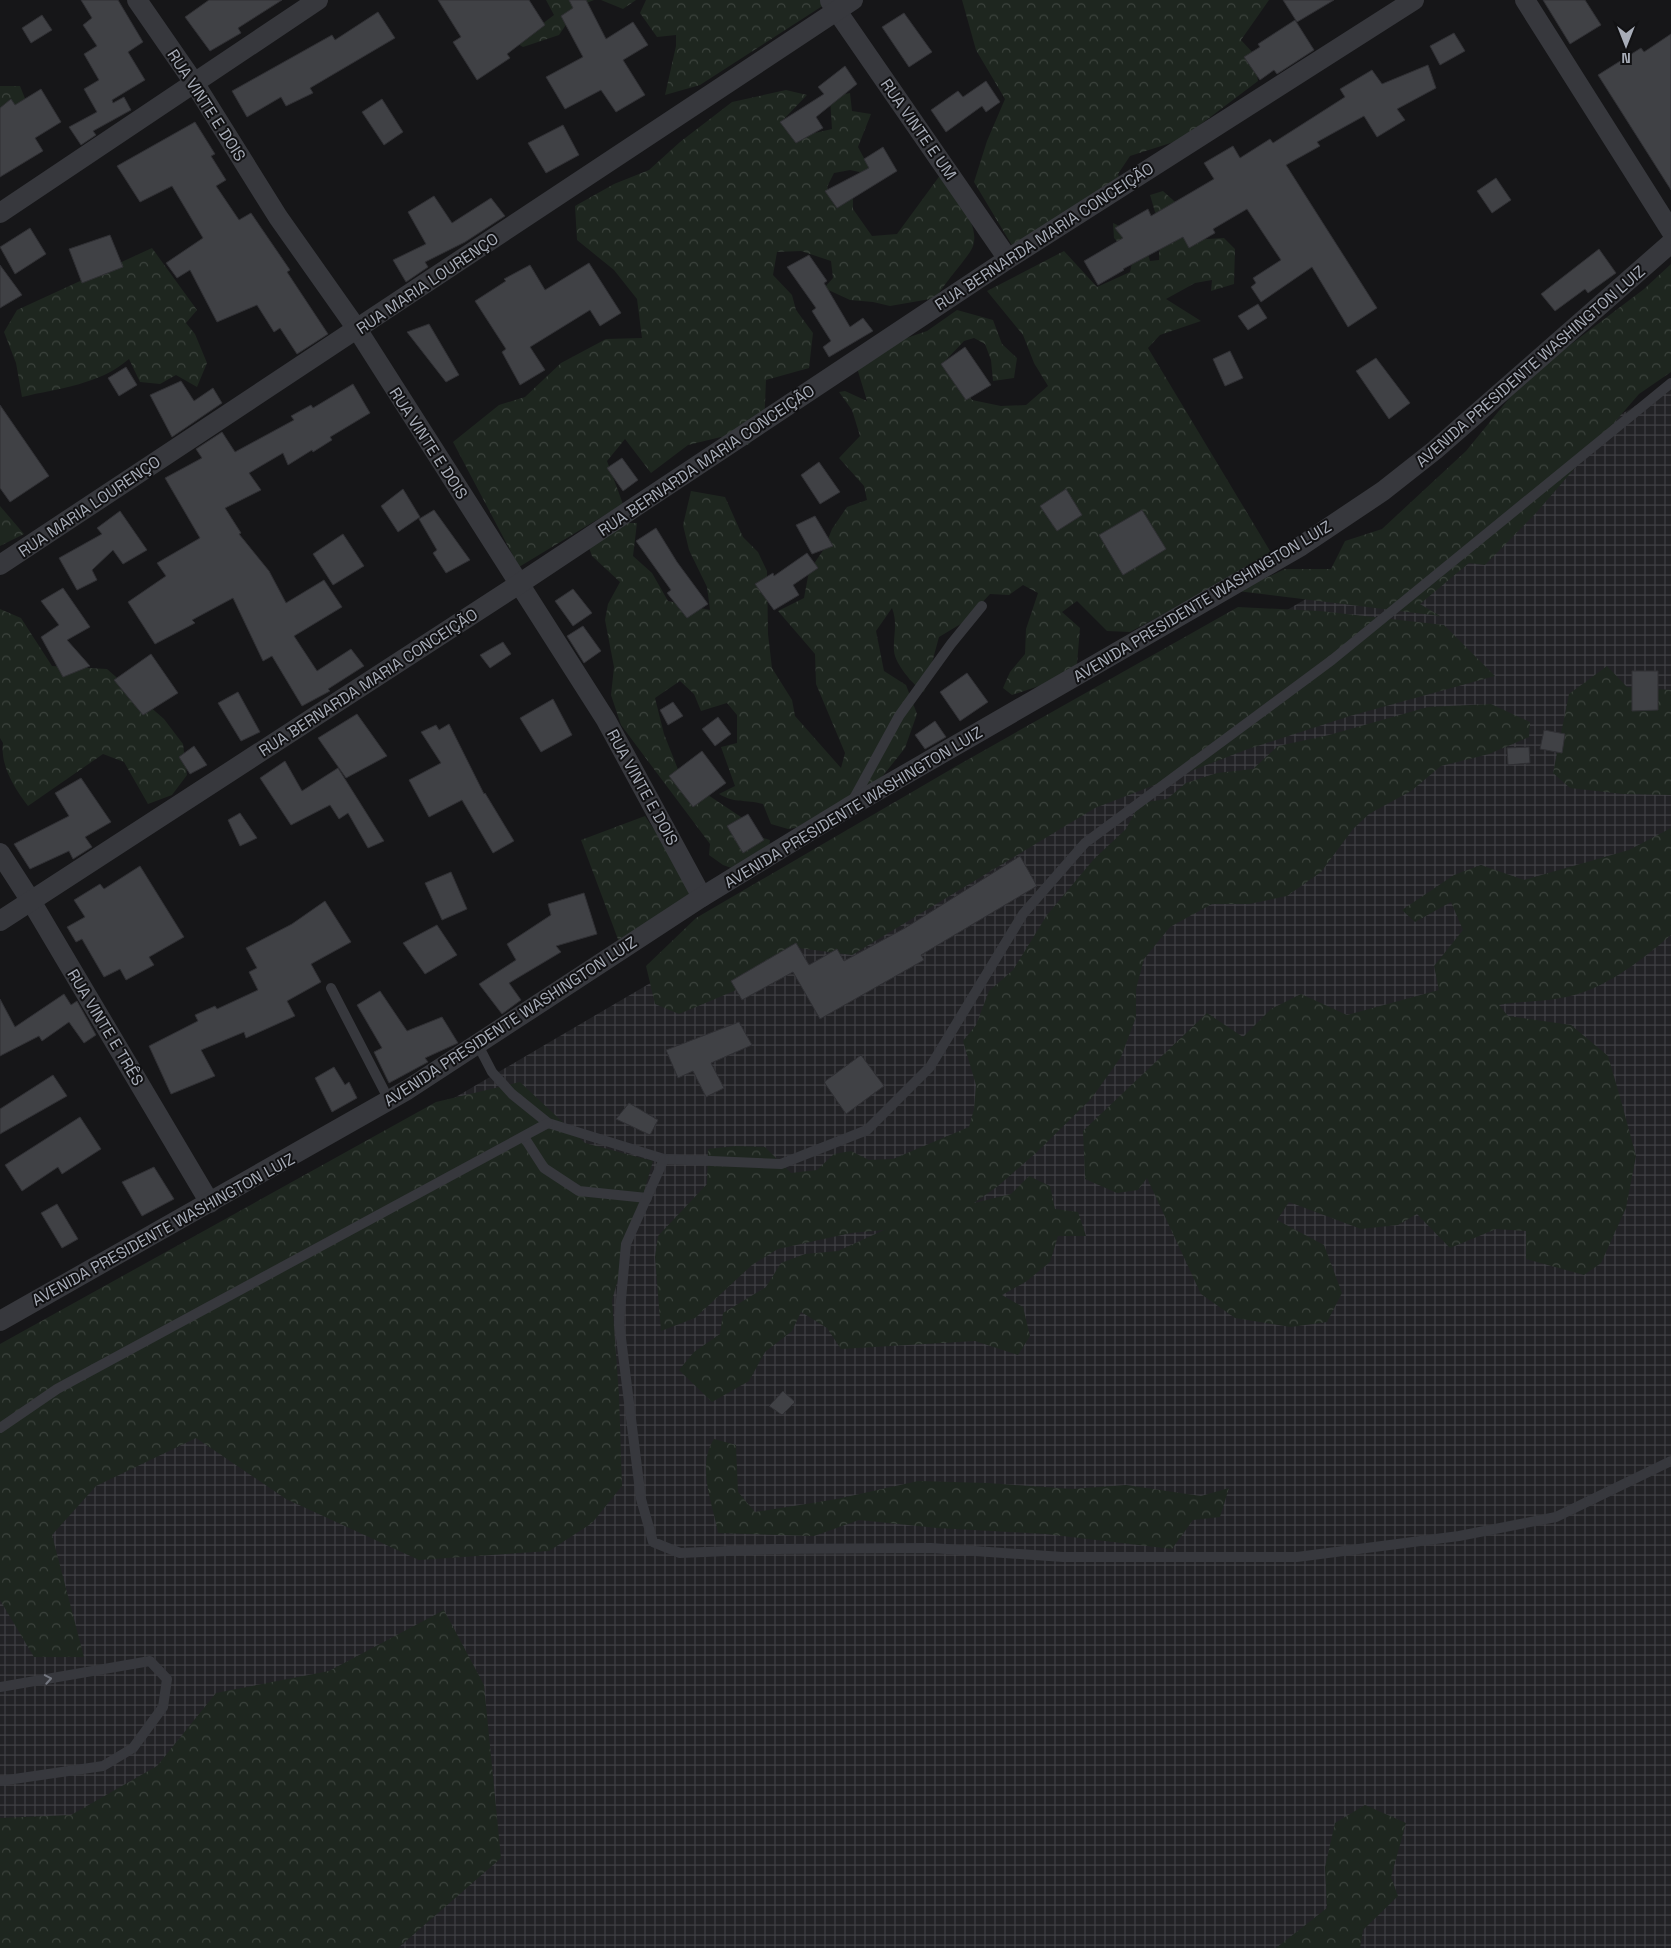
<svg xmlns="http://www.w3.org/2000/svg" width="1671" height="1948" font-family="'Space Grotesk',sans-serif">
	<defs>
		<pattern id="industrial-grid" width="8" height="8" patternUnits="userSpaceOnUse" patternTransform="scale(1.25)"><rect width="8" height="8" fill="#222225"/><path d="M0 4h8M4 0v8" fill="none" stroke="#3f3f43"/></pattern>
		<pattern id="forest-crowns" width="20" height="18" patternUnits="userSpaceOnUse" patternTransform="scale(1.25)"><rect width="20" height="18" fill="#1e261f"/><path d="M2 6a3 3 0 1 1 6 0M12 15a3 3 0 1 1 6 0" fill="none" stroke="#3c433d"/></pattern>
	</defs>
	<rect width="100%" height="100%" fill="#161618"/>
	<polygon fill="url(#industrial-grid)" points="1671,385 1671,1948 0,1948 0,1386 193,1251"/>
	<g fill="url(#forest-crowns)">
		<polygon points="546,0 594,0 579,6 559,35 523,47 511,40 538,27 554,15"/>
		<polygon points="601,0 636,0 623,9"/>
		<polygon points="646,0 825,0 827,3 700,85 665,95 676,46 676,35 657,37 640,13"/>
		<polygon points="962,0 1269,0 1241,40 1253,53 1258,81 1180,140 1130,156 1118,174 1123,191 1013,247 974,182 987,141 1005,99 976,50"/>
		<polygon points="0,86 20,86 28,106 0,114"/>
		<path d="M786 90 807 95 783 120 797 137 832 129 830 97 850 93 852 111 871 114 858 147 865 160 891 166 864 173 850 170 834 173 827 187 835 202 853 194V209L872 236 897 234 941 174C954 193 986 230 970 252 959 268 946 281 936 298L890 306 873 302 850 300 824 288 833 278 831 261 801 251 777 252 773 275 792 295 796 310 813 333 809 368 766 380 764 428 748 445 721 437 688 445 651 473 625 439 607 461 623 504 519 567 453 442 499 405 525 397 561 363 606 339 642 338 637 299 614 270 577 240 575 206 614 184 649 170 680 142 732 102Z"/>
		<path d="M1163 191 1174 201 1187 208 1178 236 1190 240 1224 238 1235 249 1234 284 1211 291 1212 280 1195 283 1166 299 1201 321 1160 335 1148 348 1273 556 1130 632 1107 631 1077 601 1062 612 1080 628 1077 664 1054 681 1012 695 1003 688 1010 672 1025 654 1026 629 1038 593 1023 585 1009 595 990 594 964 622 939 637 924 692C913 685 895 664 894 651 893 635 898 624 892 608L876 631 884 671 906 685 917 714 905 748 874 787 800 827 788 829 771 824 763 804C745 799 736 804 719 794L735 786 721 747 737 743V715L727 703 701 711 694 694 680 681 655 698 664 734 681 777 741 817V831L770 840 768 855 737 870 723 865 709 855 710 844 621 725 611 695 614 667 605 620 608 604 620 582 592 556 588 545 620 523H637L633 556 652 573 668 601 710 610 707 587 689 550 683 525 691 491 725 497 743 537 758 552 767 571 768 634 772 668 792 700 795 716 841 768 845 753 816 684 815 654 778 611 804 598 809 571 824 549 832 529 847 507 867 500 864 486 839 458 860 436 852 410 839 392 845 391 867 401 857 368 895 342 927 331 957 310 993 320 1002 344 1017 358 1014 378 993 381 991 360 985 344 974 338 964 341 945 361 955 380 972 400 1001 406 1026 405 1048 386 1034 363 1023 335 987 291 1064 251 1097 287 1130 272 1133 258 1114 238 1113 223 1143 237 1150 261 1159 260 1160 229 1150 195Z"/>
		<path d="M152 248 197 310 186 323 195 334 207 363 197 387 176 375 160 384 140 382 129 359C99 385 59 388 22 397L16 363 4 332 17 310Z"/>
		<polygon points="1671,264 1671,372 1639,394 1536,513 1485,565 1469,563 1420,604 1440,616 1237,591 1285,569 1331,569 1345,541 1382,529 1466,451 1525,379 1644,289"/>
		<polygon points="0,506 24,534 0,546"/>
		<polygon points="1238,607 1320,611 1444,625 1495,676 1350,716 1248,749 1095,808 852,955 799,948 734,991 679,1014 655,1004 646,966 696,918 960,764"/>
		<path d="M0 609 21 618 52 666 107 669 164 719 183 744 187 775 172 795 148 804 124 762 103 754 28 806C15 789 0 766 3 743L0 738Z"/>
		<polygon points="1607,666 1627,687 1671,690 1671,795 1623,794 1570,788 1553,773 1569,694"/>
		<polygon points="1491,704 1530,722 1529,737 1489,754 1441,766 1411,791 1369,814 1353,829 1321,872 1287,896 1249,904 1212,904 1170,927 1144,959 1136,989 1136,1017 1121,1057 1091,1099 1037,1152 998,1186 974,1203 1011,1194 1029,1176 1050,1186 1055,1209 1078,1212 1086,1236 1058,1236 1050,1262 1027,1281 1002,1295 1023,1307 1030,1336 1018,1355 975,1341 841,1349 827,1328 801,1312 792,1331 765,1352 749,1381 712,1402 679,1370 694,1352 720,1334 723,1313 766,1287 781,1263 805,1254 838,1251 884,1230 851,1233 778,1249 752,1265 695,1318 661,1331 655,1257 658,1236 707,1184 708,1149 736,1146 765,1147 791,1173 817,1170 834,1154 851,1151 869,1160 893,1159 969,1127 974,1109 976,1085 963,1041 976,1025 989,991 1013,970 1047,915 1094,859 1126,829 1140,803 1167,799 1186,783 1217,773 1253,769 1278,746 1329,735 1428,707"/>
		<polygon points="645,816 698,895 619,942 581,840"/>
		<path d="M1671 828V935C1639 962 1603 991 1561 998 1541 1002 1519 1001 1499 1005L1508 1016 1571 1025 1608 1056 1620 1097 1636 1156 1626 1208 1601 1263 1584 1275 1526 1259V1231L1496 1229 1450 1248 1417 1214 1398 1225 1361 1229 1289 1202 1277 1220 1324 1245 1342 1293 1327 1322 1291 1327 1235 1318 1201 1294 1147 1178 1138 1190 1117 1193 1085 1179 1083 1131 1207 1013 1243 1037 1271 1009 1301 994 1347 1015 1439 990 1434 966 1463 930 1451 902 1415 922 1402 910 1454 875 1481 865 1524 880 1629 850Z"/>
		<polygon points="520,1082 585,1143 653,1161 612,1300 619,1395 622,1486 592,1523 549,1551 419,1560 286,1499 196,1438 96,1486 52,1535 84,1657 34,1657 0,1600 0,1344 436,1102"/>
		<path d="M714 1439 736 1445 738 1492 755 1512 837 1499 918 1481 988 1483 1072 1489 1126 1485 1201 1496 1229 1488 1220 1517 1193 1520 1172 1549 1046 1534 937 1528 859 1520 814 1536 718 1533C713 1504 696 1466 714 1439Z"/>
		<polygon points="444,1610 484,1685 501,1858 398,1948 0,1948 0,1818 71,1815 157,1766 216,1693 329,1671"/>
		<polygon points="1365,1805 1406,1823 1391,1877 1398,1896 1363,1930 1360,1948 1276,1948 1327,1908 1325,1867 1335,1823"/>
	</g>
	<g fill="#404145" stroke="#303034">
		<polygon points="81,0 118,0 143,42 128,52 145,80 112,100 113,103 124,97 131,110 93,131 96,135 81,145 69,127 97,112 84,89 99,80 84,54 97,46 83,25 92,18"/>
		<polygon points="209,0 282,0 238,28 241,33 210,51 185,17"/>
		<polygon points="438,0 529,0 545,25 507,54 510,58 477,80 453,42 461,37"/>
		<polygon points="569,0 586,0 606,39 633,22 648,45 623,60 645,95 616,112 601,90 565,109 546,77 583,57 561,16 573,8"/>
		<polygon points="1283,0 1334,0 1297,22"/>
		<polygon points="1543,0 1585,0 1601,25 1570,44"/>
		<polygon points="378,12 395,38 310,88 313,93 286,106 281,97 247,117 232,91 332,35 335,40"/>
		<polygon points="904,13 932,52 909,67 882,27"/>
		<polygon points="42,15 52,30 31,43 22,28"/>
		<polygon points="1295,20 1314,50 1277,74 1274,70 1260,80 1244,57 1260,47 1258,44"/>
		<polygon points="1454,33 1465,51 1440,65 1430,46"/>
		<polygon points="1671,34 1671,190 1598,75 1641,48 1644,52"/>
		<polygon points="1428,65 1436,88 1397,109 1405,120 1377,137 1364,116 1317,142 1320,146 1286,165 1377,308 1348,327 1312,267 1261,302 1251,287 1256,283 1253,278 1281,260 1247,209 1213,229 1215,233 1189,248 1183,237 1123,269 1124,270 1098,285 1084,261 1123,238 1115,228 1148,209 1151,216 1214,179 1204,163 1233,146 1240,158 1270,139 1273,143 1345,97 1340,89 1372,70 1382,84"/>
		<polygon points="845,66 857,84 816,117 823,128 796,143 780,122 824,94 818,87"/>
		<polygon points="986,81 1000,102 986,112 982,106 946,132 931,110 958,91 963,97"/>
		<polygon points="41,89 61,122 35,138 43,151 0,177 0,108 11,99 15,105"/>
		<polygon points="382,99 403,132 384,145 362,112"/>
		<polygon points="195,122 215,154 211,156 226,180 216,186 239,220 251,213 290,270 287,272 328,334 297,354 280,328 274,332 257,305 217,322 190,270 177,278 166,263 203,238 172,186 140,202 117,166"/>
		<polygon points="563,125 579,155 546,173 528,143"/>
		<polygon points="883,147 897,171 837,208 825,191 869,168 864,159"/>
		<polygon points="1496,178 1511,200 1492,213 1477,191"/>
		<polygon points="434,196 452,223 491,198 505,216 465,242 425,262 428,267 406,282 393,260 426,244 408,212"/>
		<polygon points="30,228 46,254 15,274 0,247"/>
		<polygon points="110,235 123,267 82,283 69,249"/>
		<polygon points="1599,249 1616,273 1588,293 1585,289 1555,311 1541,294"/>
		<polygon points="809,255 827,281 824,283 850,327 863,318 873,331 829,357 823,347 831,341 812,311 816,308 787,267"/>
		<polygon points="589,263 621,313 600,326 590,310 530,347 545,370 520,385 502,352 506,349 475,301 506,281 504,279 530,265 545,290"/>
		<polygon points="0,265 22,295 0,308"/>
		<polygon points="1258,304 1267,318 1248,330 1238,316"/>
		<polygon points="429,324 459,375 446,382 407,332"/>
		<polygon points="965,347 991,385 966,400 941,364"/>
		<polygon points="1230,351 1243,378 1225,386 1213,359"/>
		<polygon points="1376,358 1410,403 1389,419 1356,371"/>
		<polygon points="126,367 137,385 119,396 108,378"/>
		<polygon points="181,381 194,401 213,388 222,403 172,437 150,395"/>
		<polygon points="353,384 370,413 330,437 332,440 313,452 312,450 288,465 283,453 249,473 261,490 225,508 241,533 239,534 269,571 286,603 324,580 342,607 294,636 317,671 351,649 364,666 328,689 330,691 302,706 272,656 263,661 233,598 192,620 195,623 155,644 128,602 166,576 157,563 200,538 165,478 202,458 196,449 222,432 235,452 294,420 291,416 311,405 313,408"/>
		<polygon points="0,405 49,476 10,502 0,488"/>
		<polygon points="622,458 638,480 623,491 607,468"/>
		<polygon points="819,462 840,492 820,504 801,475"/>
		<polygon points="403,489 420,517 398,532 381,506"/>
		<polygon points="1066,489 1082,515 1057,531 1040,506"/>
		<polygon points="434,510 470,560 446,573 433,553 437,550 419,519"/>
		<polygon points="1142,510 1166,549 1123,575 1099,535"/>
		<polygon points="120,511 147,550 123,564 113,550 92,570 97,580 77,590 59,558 102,534 97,528"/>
		<polygon points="815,516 833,546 812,554 796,525"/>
		<polygon points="656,528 677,562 708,604 687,618 667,593 671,590 636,541"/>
		<polygon points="343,534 364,566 333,585 313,554"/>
		<polygon points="807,553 818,568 793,585 799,595 774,610 755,584 773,573 774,576"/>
		<polygon points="63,588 90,627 67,640 90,666 63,677 41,637 59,625 41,601"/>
		<polygon points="573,589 592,613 573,626 555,601"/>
		<polygon points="583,626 601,651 584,663 567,636"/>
		<polygon points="503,642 511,654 490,668 480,655"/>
		<polygon points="151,654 178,693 143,715 114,680"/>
		<polygon points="1632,671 1658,671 1658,710 1632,711"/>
		<polygon points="967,673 988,702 960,721 940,692"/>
		<polygon points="238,692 260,732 241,741 218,703"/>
		<polygon points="553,699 572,735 541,752 520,718"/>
		<polygon points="673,702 683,716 668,725 660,710"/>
		<polygon points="357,714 387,756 346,778 318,738"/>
		<polygon points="718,717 731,734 715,746 702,729"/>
		<polygon points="935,721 946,737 925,749 915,735"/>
		<polygon points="449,724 484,794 485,793 514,841 493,853 462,800 429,817 409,780 441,763 421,732 436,725 439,730"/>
		<polygon points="1544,730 1565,734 1562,753 1540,749"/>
		<polygon points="194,746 207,765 190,774 179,757"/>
		<polygon points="1529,747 1530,763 1508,765 1507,748"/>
		<polygon points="702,751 726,783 693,807 669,776"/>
		<polygon points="285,761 302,791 338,768 384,841 368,848 348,813 339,819 330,805 291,825 260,778"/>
		<polygon points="81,778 111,822 85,837 92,847 73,859 69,851 30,869 14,844 69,816 55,793"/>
		<polygon points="240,813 257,838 240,846 228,820"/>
		<polygon points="748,814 764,840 743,853 727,826"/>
		<polygon points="1020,856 1037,886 921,955 924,960 820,1019 793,972 742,1000 731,981 796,943 809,965 837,949 844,961 905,928"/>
		<polygon points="140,866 184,937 149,957 154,965 126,980 120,969 104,977 82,939 76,942 67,927 85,917 74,900 100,884 104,889"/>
		<polygon points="451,872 467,909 442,920 425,883"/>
		<polygon points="584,893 597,934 556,946 561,952 509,983 521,1000 502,1014 479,984 516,960 507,944 551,915 548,904"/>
		<polygon points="325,901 351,942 311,964 321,982 287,1001 295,1016 246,1038 244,1032 201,1050 215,1076 171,1094 149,1046 198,1021 195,1015 215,1006 217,1009 258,990 249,972 257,968 246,948 292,924"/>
		<polygon points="437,925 457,955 425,974 403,943"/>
		<polygon points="380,991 407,1031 442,1017 458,1043 425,1058 428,1062 389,1083 374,1052 382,1048 357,1005"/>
		<polygon points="64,994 71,1005 77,1001 96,1035 84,1043 69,1022 42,1041 39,1036 0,1056 0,999 15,1027"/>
		<polygon points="739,1022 752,1045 711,1063 724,1088 706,1097 693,1071 678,1078 666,1050"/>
		<polygon points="861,1055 884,1086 846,1114 824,1082"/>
		<polygon points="334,1067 345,1085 349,1082 357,1098 332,1112 315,1078"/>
		<polygon points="53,1075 67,1096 0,1134 0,1109"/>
		<polygon points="629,1103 658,1120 650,1135 616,1119"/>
		<polygon points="80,1117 101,1149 62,1174 58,1167 22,1191 5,1165"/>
		<polygon points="154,1167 174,1199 142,1216 122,1182"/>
		<polygon points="57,1204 78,1239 62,1248 41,1213"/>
		<polygon points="783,1391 795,1402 782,1415 769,1406"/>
	</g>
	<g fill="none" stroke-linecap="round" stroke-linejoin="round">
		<g stroke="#37383d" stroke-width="10">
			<polyline points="852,802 899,716 951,644 982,606"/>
			<polyline points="331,988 389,1100"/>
			<polyline points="478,1045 492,1072 512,1094 548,1123 664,1159 781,1164 867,1130 930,1067 1023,914 1085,843 1332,660 1671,383"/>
			<polyline points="524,1137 544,1168 579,1191 647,1198"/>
			<polyline points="664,1159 626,1244 619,1322 641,1499 653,1542 680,1553 775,1549 931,1548 1063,1557 1297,1557 1459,1536 1556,1517 1671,1461"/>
			<polyline points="0,1428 57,1389 548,1123"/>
			<polyline points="0,1687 150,1661 167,1679 163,1707 133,1748 103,1766 0,1781"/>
		</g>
		<g stroke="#37383d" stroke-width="20">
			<polyline points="137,0 195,84 278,217 357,329 606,720 702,897"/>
			<polyline points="1525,0 1671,231"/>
			<polyline points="830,1 1008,259"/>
			<polyline points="0,213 318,0"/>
			<polyline points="0,565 853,0"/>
			<polyline points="0,853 31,901 210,1203"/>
			<polyline points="0,921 519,584 1008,259 1414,0"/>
			<polyline points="0,1321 407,1090 702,897 849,807 1301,546 1383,491 1435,450 1671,243"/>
		</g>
	</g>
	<defs><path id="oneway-chevron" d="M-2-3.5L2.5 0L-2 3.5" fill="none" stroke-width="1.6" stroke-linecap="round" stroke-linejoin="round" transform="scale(1.25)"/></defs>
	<use stroke="#757881" href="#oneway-chevron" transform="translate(48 1679) rotate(-10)"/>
	<g text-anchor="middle" stroke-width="4" stroke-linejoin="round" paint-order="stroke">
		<g font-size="16" fill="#a8adb8" stroke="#111113">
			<text transform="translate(207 105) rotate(57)" y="6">RUA VINTE E DOIS</text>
			<text transform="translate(919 129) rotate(55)" y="6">RUA VINTE E UM</text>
			<text transform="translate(1044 236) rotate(-33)" y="6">RUA BERNARDA MARIA CONCEIÇÃO</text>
			<text transform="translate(427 283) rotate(-34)" y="6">RUA MARIA LOURENÇO</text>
			<text transform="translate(1530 366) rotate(-41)" y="6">AVENIDA PRESIDENTE WASHINGTON LUIZ</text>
			<text transform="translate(429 443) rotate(57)" y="6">RUA VINTE E DOIS</text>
			<text transform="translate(706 460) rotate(-34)" y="6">RUA BERNARDA MARIA CONCEIÇÃO</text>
			<text transform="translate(89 506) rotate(-34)" y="6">RUA MARIA LOURENÇO</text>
			<text transform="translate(1202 601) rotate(-31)" y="6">AVENIDA PRESIDENTE WASHINGTON LUIZ</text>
			<text transform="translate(368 682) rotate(-33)" y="6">RUA BERNARDA MARIA CONCEIÇÃO</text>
			<text transform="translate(643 787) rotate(61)" y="6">RUA VINTE E DOIS</text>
			<text transform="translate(853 807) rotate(-31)" y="6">AVENIDA PRESIDENTE WASHINGTON LUIZ</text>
			<text transform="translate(510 1021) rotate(-33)" y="6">AVENIDA PRESIDENTE WASHINGTON LUIZ</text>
			<text transform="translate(106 1027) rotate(59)" y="6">RUA VINTE E TRÊS</text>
			<text transform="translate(163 1229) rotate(-29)" y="6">AVENIDA PRESIDENTE WASHINGTON LUIZ</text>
		</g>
	</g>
	<g transform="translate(1626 45) rotate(180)" stroke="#111113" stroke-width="4" paint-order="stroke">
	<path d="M0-4L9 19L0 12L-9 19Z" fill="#a8adb8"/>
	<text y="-8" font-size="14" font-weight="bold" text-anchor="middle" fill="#a8adb8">N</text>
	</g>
</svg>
